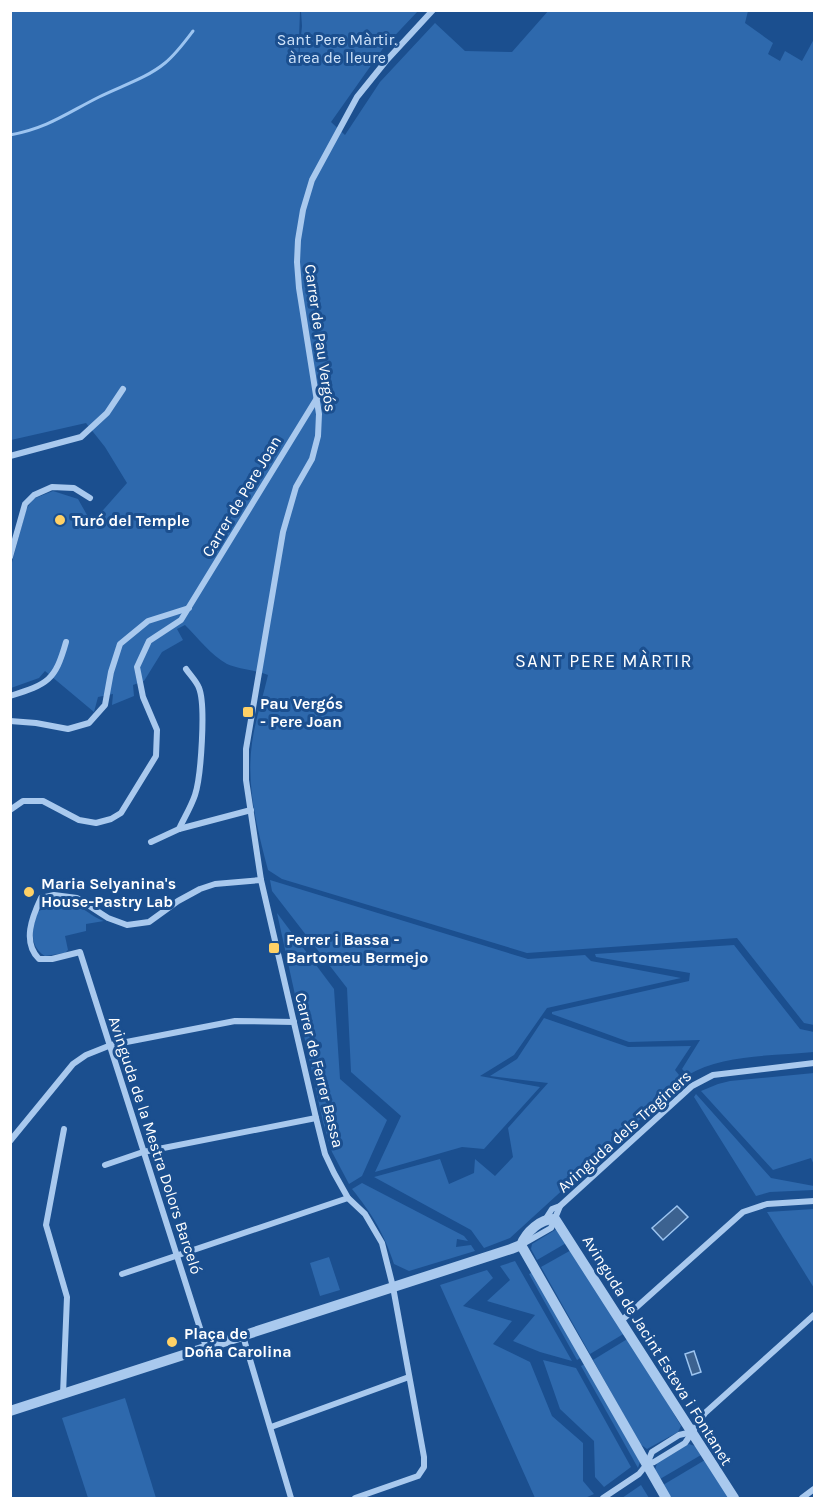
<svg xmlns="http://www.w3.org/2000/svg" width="825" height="1509" font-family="Karla,sans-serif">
	<rect width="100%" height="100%" fill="#1b4f8f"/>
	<g fill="#2e69ad">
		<path d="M549 10 748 11 745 23 773 43 768 54 780 61 785 51 802 61 814 39V1025L804 1023 737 938 527 953 282 879 268 870C257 828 246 786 252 743 255 720 263 697 268 675 255 670 238 669 227 664 211 655 198 638 185 625L177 629 183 640 162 652 144 681 133 685 134 696 112 705 113 694 98 697 94 712 45 671 39 678 11 688V566L26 510 33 499 53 491 78 499 87 515 97 517 127 483 105 447 86 423 11 440V11H300L298 67 302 26 301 11H418L384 47 331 122 345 135 380 82 435 23 465 51 512 52Z"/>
		<polygon points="270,880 528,959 585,955 591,961 681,978 547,1008 514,1055 480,1076 540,1087 484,1149 462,1147 375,1172 401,1116 351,1072 347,988 272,891"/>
		<path d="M62 902C80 902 89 916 104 921L86 924V931L65 936 68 950 65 953 45 956C28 945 33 929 36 912Z"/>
		<polygon points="277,913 334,989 340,1079 387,1120 362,1176 349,1184 332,1152 323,1122"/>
		<path d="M734 945 800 1029 814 1032V1052C775 1056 722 1054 688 1075L682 1069 700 1040 629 1042 552 1014V1012L689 981 690 973 596 957 595 954Z"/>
		<polygon points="544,1018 628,1047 691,1046 675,1070 683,1080 510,1238 484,1248 471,1230 374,1177 440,1159 449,1184 474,1173 475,1159 495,1176 513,1157 508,1128 548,1083 490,1076 517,1059"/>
		<polygon points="814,1073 814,1165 811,1158 773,1170 701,1091 718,1084 730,1081"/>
		<polygon points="696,1094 771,1178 814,1186 814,1190 770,1192 756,1196 694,1097"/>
		<path d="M362 1183 464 1236 468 1241 457 1239 456 1247 471 1245 475 1251 409 1271 394 1264C384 1233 372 1214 352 1189Z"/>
		<polygon points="814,1209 814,1288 767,1212"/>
		<polygon points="555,1230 558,1230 568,1242 537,1260 531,1249 532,1244"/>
		<polygon points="573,1249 625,1333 590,1354 541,1267"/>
		<polygon points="329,1257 340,1290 320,1296 310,1263"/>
		<polygon points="515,1261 572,1361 540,1352 513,1341 535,1315 487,1301 510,1280 500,1266"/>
		<polygon points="487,1270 493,1278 463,1306 512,1321 493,1344 530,1362 552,1416 583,1443 583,1481 594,1494 585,1498 535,1498 440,1285"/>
		<polygon points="534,1272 582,1357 577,1360 529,1274"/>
		<polygon points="629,1338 681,1426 678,1432 647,1449 640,1444 593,1360"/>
		<polygon points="543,1360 576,1368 631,1467 604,1487 595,1477 594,1441 560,1409"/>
		<polygon points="585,1364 640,1462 638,1468 581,1366"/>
		<polygon points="125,1398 156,1498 88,1498 62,1418"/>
		<polygon points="689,1444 695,1446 701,1455 660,1479 655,1470 657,1463"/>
		<polygon points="705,1460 729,1498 670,1498 663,1485"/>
		<polygon points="641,1485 649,1498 622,1498"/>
	</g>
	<g fill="#3c6290" stroke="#9cc4f0" stroke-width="1.5">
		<polygon points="677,1206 688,1217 663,1240 652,1228"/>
		<polygon points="694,1351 701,1372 692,1375 685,1354"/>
	</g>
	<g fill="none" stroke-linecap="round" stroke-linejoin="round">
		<path stroke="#9cc4f0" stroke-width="3" d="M10 135C48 128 67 113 99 97 121 86 147 78 165 63 176 54 184 43 193 31"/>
		<g stroke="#a9c9ee" stroke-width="6">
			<polyline points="10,456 81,437 107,413 123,389"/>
			<polyline points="10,557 25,504 34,495 52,487 74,488 90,498"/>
			<path d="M10 696C48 684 55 681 66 642"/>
			<polyline points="10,721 36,723 68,729 89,723 105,705 111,672 120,644 148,621 189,608"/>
			<polyline points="10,810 23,801 43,801 79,820 96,823 111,819 121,813 156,756 157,730 143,697 137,667 149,641 181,620 317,398"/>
			<path d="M179 829C184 818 191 807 195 795 201 777 206 705 199 688 197 682 190 675 186 669"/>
			<polyline points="151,842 179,829 251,810"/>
			<polyline points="10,1141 73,1064 86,1055 111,1045 235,1021 294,1022"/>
			<polyline points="105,1165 143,1152 316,1118"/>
			<polyline points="545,1220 552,1209 560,1206 692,1086 713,1075 814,1063"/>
			<polyline points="523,1244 551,1228 560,1206"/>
			<polyline points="122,1274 348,1198"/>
			<polyline points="621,1321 743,1212 767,1204 814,1201"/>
			<polyline points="243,1336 291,1498"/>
			<path d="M206 1347 80 952 52 959H39C22 942 32 917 41 898L54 895 77 898 108 918 127 925 149 922 178 901 200 889 215 884 261 880"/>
			<polyline points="63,1394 67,1297 46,1225 64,1129"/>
			<polyline points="271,1427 409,1377"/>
			<polyline points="647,1464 654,1462 685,1443 705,1413 814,1315"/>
			<polyline points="355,1498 418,1476 424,1467 424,1457 393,1287 382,1243 365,1214 348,1198 334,1173 325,1154 316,1118 261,880 246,780 246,749 283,532 296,487 312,459 318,436 319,414 299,288 297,262 298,240 303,210 312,180 357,97 386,61 433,10"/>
			<polyline points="603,1498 639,1474 647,1464 652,1452 679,1435 692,1432"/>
			<polyline points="802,1498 814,1489"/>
		</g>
		<g stroke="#a9c9ee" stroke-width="10">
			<polyline points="521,1245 666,1498"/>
			<path d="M10 1411 511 1249 521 1245C526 1232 541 1218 555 1219L734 1498"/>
		</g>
	</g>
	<g fill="#ffd166" stroke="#1b4f8f" stroke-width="2">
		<circle cx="60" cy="520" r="6"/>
		<rect x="242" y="706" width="12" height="12" rx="3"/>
		<circle cx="29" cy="892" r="6"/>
		<rect x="268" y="942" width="12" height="12" rx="3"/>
		<circle cx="172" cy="1342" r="6"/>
	</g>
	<g text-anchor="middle" stroke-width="6" stroke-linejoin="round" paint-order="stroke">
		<g font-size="16" fill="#cfe3fa" stroke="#1b4f8f">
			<text x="337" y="45">Sant Pere Màrtir.<tspan x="337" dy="18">àrea de lleure</tspan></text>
		</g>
		<g font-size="16" fill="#fff" stroke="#1b4f8f">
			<text transform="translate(321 338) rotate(82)" y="6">Carrer de Pau Vergós</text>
			<text transform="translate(241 496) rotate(-59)" y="6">Carrer de Pere Joan</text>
			<text transform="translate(320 1070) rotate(76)" y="6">Carrer de Ferrer Bassa</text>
			<text transform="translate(624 1131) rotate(-42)" y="6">Avinguda dels Traginers</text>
			<text transform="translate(156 1145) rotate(72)" y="6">Avinguda de la Mestra Dolors Barceló</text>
			<text transform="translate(658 1350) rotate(58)" y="6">Avinguda de Jacint Esteva i Fontanet</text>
		</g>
		<g font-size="16" font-weight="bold" fill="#fff" stroke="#1b4f8f" text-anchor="start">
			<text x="72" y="526">Turó del Temple</text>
			<text x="260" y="709">Pau Vergós<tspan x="260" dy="18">- Pere Joan</tspan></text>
			<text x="41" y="889">Maria Selyanina's<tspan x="41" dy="18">House-Pastry Lab</tspan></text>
			<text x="286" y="945">Ferrer i Bassa -<tspan x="286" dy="18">Bartomeu Bermejo</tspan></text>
			<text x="184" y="1339">Plaça de<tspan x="184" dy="18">Doña Carolina</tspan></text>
		</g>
		<g font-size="18" letter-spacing="1.5" fill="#fff" stroke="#1b4f8f">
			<text x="604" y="667">SANT PERE MÀRTIR</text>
		</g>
	</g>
	<rect width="825" height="1509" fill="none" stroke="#ffffff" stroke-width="24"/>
</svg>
